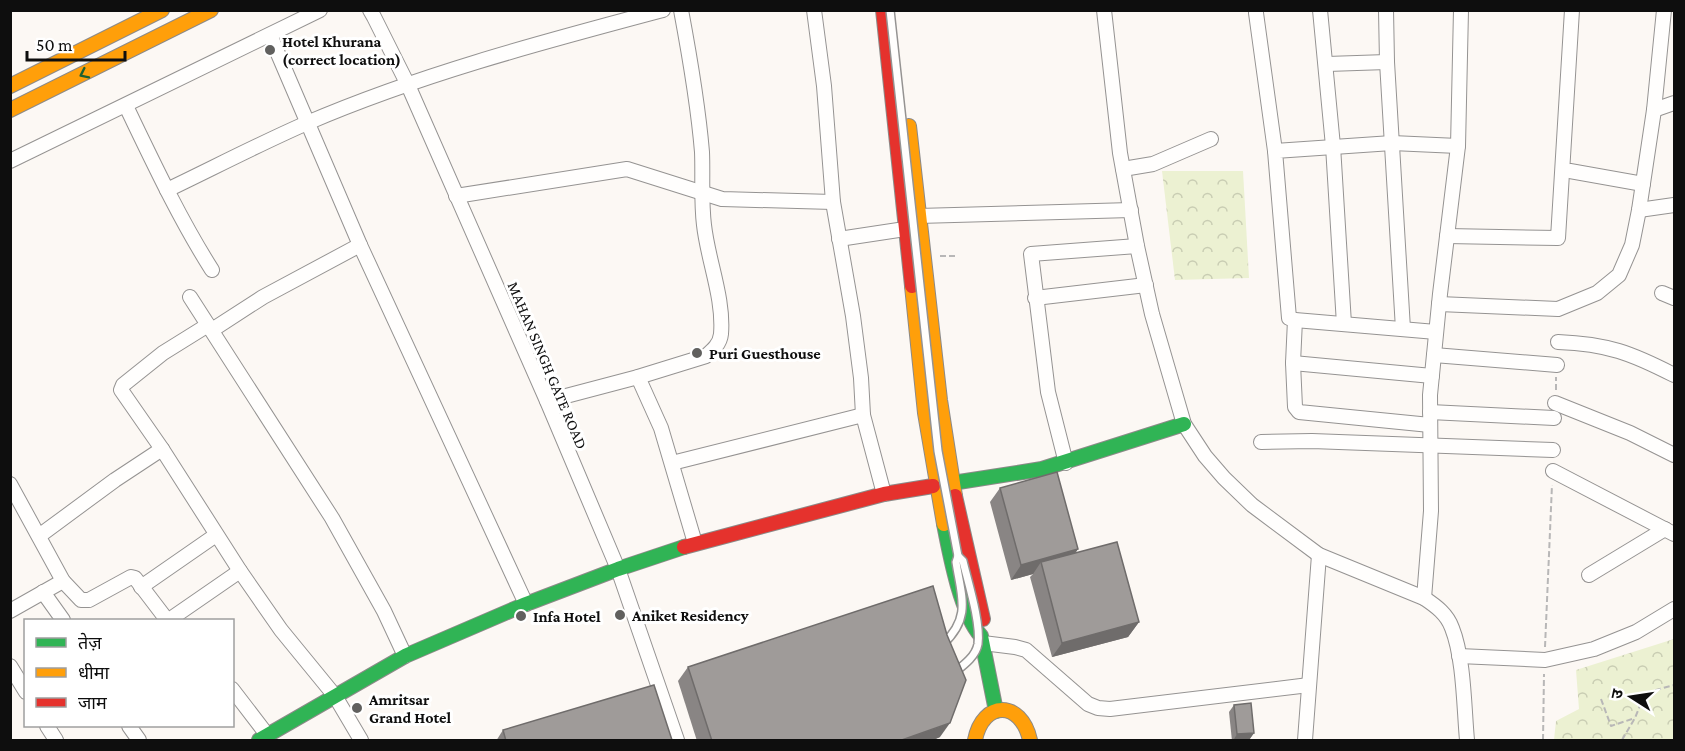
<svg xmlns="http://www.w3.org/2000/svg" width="1685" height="751" font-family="'Crimson Pro','Noto Sans Devanagari',serif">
	<defs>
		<pattern id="park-crowns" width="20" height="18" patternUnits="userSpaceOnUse" patternTransform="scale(1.5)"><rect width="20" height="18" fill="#ecf1d2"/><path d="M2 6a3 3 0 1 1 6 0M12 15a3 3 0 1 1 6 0" fill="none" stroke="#c9cdb3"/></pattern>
	</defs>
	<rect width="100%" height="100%" fill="#fcf8f4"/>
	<g fill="url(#park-crowns)">
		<polygon points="1162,171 1243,171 1249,278 1175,280"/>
		<polygon points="1674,639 1674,740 1554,740 1556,721 1579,709 1576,670"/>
	</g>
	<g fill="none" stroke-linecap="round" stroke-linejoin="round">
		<g stroke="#959392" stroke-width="16">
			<g id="street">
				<polyline points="370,10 374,17 408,85 547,401 618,569 677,740"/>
				<polyline points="814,10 824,86 833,202 853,316 861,378 863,415 884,494"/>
				<path d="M1104 10 1120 153 1137 246 1152 314 1184 424 1205 456 1224 478 1252 505 1319 555 1424 598C1436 606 1447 614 1452 628 1464 658 1464 708 1467 740"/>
				<polyline points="1320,10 1333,146 1344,324"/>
				<polyline points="1386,10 1387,62 1403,329"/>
				<polyline points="1256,13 1275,151"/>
				<polyline points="270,35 360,245 526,604"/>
				<polyline points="1327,64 1387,62"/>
				<path d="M126 106C153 162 179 218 212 270"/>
				<polyline points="1654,110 1674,103"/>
				<polyline points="10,161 320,10"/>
				<polyline points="1123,169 1153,164 1211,139"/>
				<polyline points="1570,171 1643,184"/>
				<path d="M167 190C213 168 259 144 307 123 421 74 543 42 663 10"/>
				<polyline points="456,196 627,169 722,199 833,202"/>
				<polyline points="1639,210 1674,205"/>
				<polyline points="918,216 1131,210"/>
				<polyline points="1447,236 1558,238 1572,10"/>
				<polyline points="839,239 905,229"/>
				<polyline points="1662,293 1674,298"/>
				<polyline points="190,297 332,518 384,611 405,656"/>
				<polyline points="1035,298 1146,285"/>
				<polyline points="1439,304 1558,309 1597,293 1619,275 1632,245 1639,210 1654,110 1664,10"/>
				<polyline points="1295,320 1293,363 1295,407 1299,412 1430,425"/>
				<polyline points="208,325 163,353 123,385 121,390 162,449 240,571 281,630 335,696 361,740"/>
				<polyline points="212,330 263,297 360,245"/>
				<polyline points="1436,332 1295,320 1289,318 1275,151 1392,143 1458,146"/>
				<path d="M1558 342C1608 344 1631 353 1674 375"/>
				<polyline points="1434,355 1557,365"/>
				<polyline points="1293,363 1432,376"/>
				<polyline points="638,377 661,428 695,543"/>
				<path d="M547 401 638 377 706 356C713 350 720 344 721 334 724 298 708 261 704 225 701 201 703 176 702 152 698 104 690 58 681 10"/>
				<polyline points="1555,403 1630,433 1674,455"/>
				<polyline points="1430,412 1554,418"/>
				<polyline points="1261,442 1312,441 1553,450"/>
				<polyline points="672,463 863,415"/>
				<polyline points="1066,463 1048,392 1031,254 1137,246"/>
				<polyline points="1553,471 1674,534"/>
				<polyline points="10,484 63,581 81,600 89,600 131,577 135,578 167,620"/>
				<polyline points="39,536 115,480 162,449"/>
				<polyline points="1589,575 1665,529"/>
				<polyline points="141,587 216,535"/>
				<polyline points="43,592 63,620"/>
				<polyline points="1424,598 1431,511 1430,395 1440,294 1458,146 1461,10"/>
				<polyline points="10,611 63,581"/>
				<polyline points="169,620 240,571"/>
				<polyline points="983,643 1015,647 1026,650 1088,704 1098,708 1110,709 1309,685"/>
				<polyline points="1459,656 1545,660 1594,649 1636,632 1674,609"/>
				<polyline points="10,666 26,692"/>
				<polyline points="232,689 268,736"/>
				<polyline points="47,726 56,740"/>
				<polyline points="129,726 139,740"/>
				<polyline points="1305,740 1319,555"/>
			</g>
		</g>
		<g stroke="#8c8a88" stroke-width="16">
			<g id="fast">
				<polyline points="933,486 1042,469 1184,424"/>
				<path d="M944 524C950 555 961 614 981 636L996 711"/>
				<polyline points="259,740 405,656 526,604 618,569 684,547"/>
			</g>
		</g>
		<g stroke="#8c8a88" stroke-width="16">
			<g id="slow">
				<polyline points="10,86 162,10"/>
				<polyline points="10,110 211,10"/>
				<polyline points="909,126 940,400 955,496"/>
				<polyline points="912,286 925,413 944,524"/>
				<path d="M975 740C983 700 1021 700 1030 740"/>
			</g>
		</g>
		<g stroke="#8c8a88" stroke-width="16">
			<g id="jam">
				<polyline points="883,10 912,286"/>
				<polyline points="955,496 983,619"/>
				<polyline points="684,547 884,494 933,486"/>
			</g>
		</g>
		<g stroke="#b8b7b7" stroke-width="2" stroke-dasharray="6 3" stroke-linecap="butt">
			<polyline points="940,256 955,256"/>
			<polyline points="1556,390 1556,377"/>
			<polyline points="1545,647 1552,485"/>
			<polyline points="1601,699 1611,726 1635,718"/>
			<polyline points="1543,740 1544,674"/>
			<polyline points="1622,740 1635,718 1645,693 1674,685"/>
		</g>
		<use href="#street" stroke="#fffefd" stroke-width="14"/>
		<use href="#fast" stroke="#30b455" stroke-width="14"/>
		<use href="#slow" stroke="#ff9f0a" stroke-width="14"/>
		<use href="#jam" stroke="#e5322d" stroke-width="14"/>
		<g stroke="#959392" stroke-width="10" stroke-linecap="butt">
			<g id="lane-bridge">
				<path d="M890 10 938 451 958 556 956 562C961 596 972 617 943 644"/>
				<path d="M955 672C964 665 976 656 978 644 981 623 968 582 963 561L958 556"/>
			</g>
		</g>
		<use href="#lane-bridge" stroke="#fffefd" stroke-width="7"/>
	</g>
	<g fill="#898584">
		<polygon points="1000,488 1078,549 1075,553 1139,622 1128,637 1052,657 1030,577 1033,574 1011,580 990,502"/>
		<polygon points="688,667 940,737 931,741 697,741 678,681"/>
		<polygon points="1234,705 1254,733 1249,740 1232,741 1229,712"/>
		<polygon points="503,730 671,741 496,741"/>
	</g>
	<g fill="#6f6c6b">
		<polygon points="1078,549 1068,564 1041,562 1033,574 1011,580 1021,565"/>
		<polygon points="1139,622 1128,637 1052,657 1062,643"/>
		<polygon points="950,723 940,737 931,741 899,741"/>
		<polygon points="1254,733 1249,740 1233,741 1237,734"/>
	</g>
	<g fill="#9f9b99" stroke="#6f6c6b" stroke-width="1.5">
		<polygon points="1057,472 1078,549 1021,565 1000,488"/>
		<polygon points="1117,542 1139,622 1062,643 1041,562"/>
		<polygon points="933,586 947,635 966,680 950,723 899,741 712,741 688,667"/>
		<polygon points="654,685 672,740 506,741 503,730"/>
		<polygon points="1251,703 1254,733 1237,734 1234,705"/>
	</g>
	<defs><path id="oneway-chevron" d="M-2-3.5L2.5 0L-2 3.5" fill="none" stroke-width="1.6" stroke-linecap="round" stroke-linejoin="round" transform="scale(1.5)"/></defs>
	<use stroke="#1f6132" href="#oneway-chevron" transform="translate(84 74) rotate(154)"/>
	<g fill="#61605e" stroke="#fff" stroke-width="2">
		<circle cx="270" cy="50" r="6"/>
		<circle cx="697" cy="353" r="6"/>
		<circle cx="620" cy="615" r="6"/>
		<circle cx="521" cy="616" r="6"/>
		<circle cx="357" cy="708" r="6"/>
	</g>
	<g text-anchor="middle" stroke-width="6" stroke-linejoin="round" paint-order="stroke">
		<g font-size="16" font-weight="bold" fill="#0e0e0e" stroke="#fff" text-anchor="start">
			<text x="282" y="47">Hotel Khurana<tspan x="282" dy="18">(correct location)</tspan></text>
			<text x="709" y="359">Puri Guesthouse</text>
			<text x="632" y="621">Aniket Residency</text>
			<text x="533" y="622">Infa Hotel</text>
			<text x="369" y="705">Amritsar<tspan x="369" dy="18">Grand Hotel</tspan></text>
		</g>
		<g font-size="16" fill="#0e0e0e" stroke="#fff">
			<text transform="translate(548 365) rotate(67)" y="6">MAHAN SINGH GATE ROAD</text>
		</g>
	</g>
	<rect width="1685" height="751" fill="none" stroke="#0e0e0e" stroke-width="24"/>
	<rect x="24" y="619" width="210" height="108" fill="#ffffff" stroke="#9f9f9f" stroke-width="1.5"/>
	<rect x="36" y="638" width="30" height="9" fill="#30b455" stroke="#9f9f9f" stroke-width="1.5"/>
	<text x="78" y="649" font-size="18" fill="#0e0e0e">तेज़</text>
	<rect x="36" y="668" width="30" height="9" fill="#ff9f0a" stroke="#9f9f9f" stroke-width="1.5"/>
	<text x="78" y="679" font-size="18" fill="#0e0e0e">धीमा</text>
	<rect x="36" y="698" width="30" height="9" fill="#e5322d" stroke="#9f9f9f" stroke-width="1.5"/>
	<text x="78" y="709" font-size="18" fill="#0e0e0e">जाम</text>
	<g transform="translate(1631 697) rotate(282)" stroke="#ffffff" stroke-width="4.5" paint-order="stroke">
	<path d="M0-4.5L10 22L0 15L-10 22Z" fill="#0e0e0e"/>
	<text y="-9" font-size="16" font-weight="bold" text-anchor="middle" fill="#0e0e0e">उ</text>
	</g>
	<path d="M27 51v9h98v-9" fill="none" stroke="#0e0e0e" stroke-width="3"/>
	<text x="36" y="51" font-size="18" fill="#0e0e0e" stroke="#ffffff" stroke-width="4.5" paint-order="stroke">50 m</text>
</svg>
